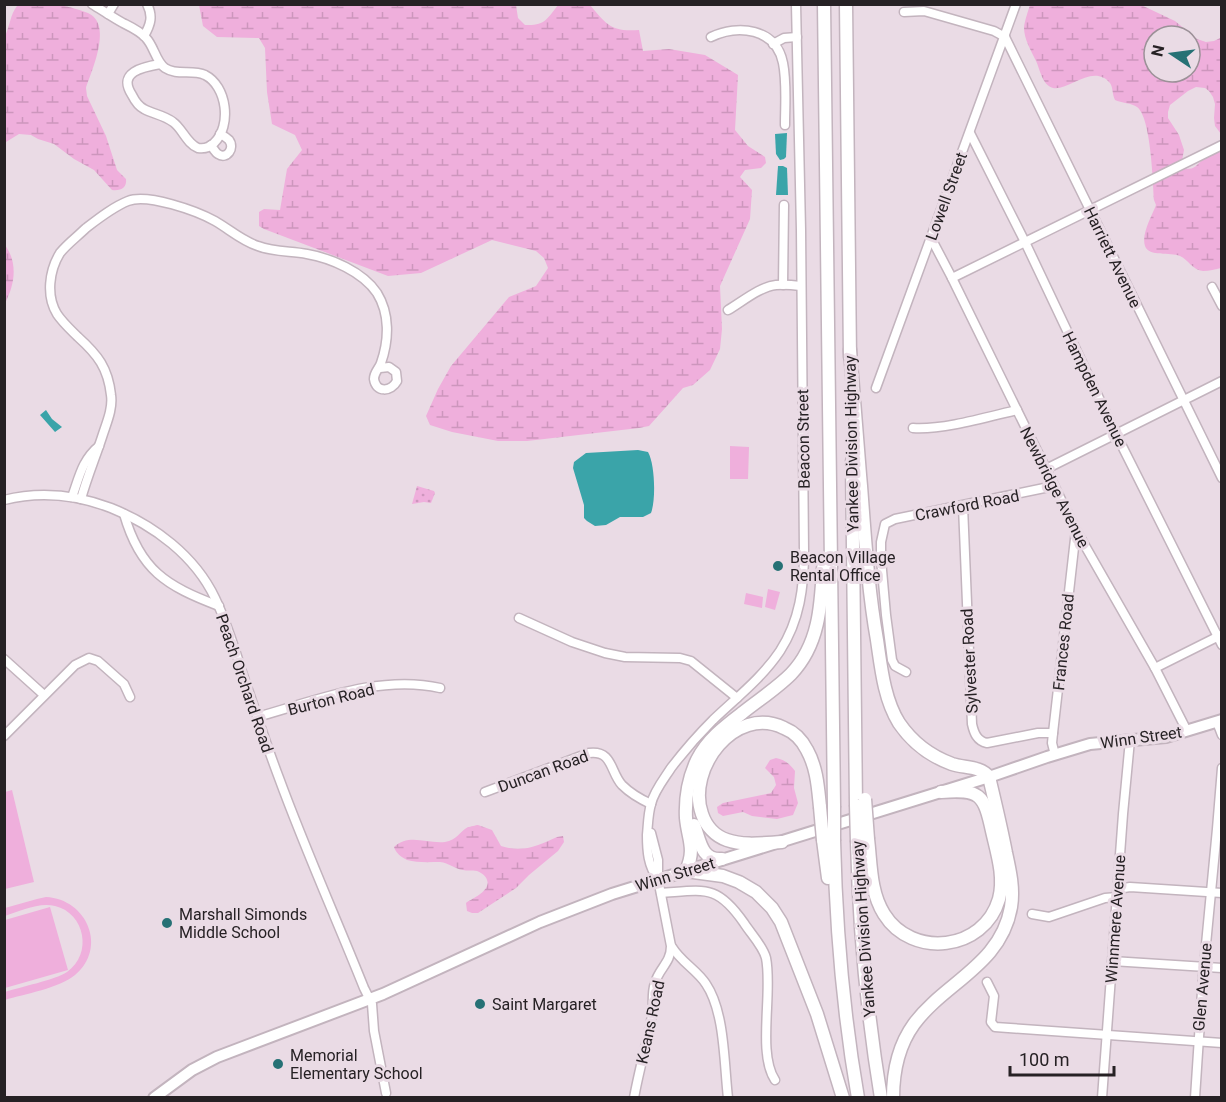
<svg xmlns="http://www.w3.org/2000/svg" width="1226" height="1102" font-family="Roboto,sans-serif">
	<defs>
		<pattern id="wetland-marsh" width="20" height="14" patternUnits="userSpaceOnUse" patternTransform="scale(1.5)"><rect width="20" height="14" fill="#efafdc"/><path d="M1 5h8M5 5V1M11 12h8M15 12V8" fill="none" stroke="#cd96bd"/></pattern>
		<pattern id="park-dots" width="8" height="8" patternUnits="userSpaceOnUse" patternTransform="scale(1.5)"><rect width="8" height="8" fill="#efafdc"/><path d="M2 2h.1M6 6h.1" fill="none" stroke="#cd96bd" stroke-width="1.8" stroke-linecap="round"/></pattern>
	</defs>
	<rect width="100%" height="100%" fill="#eadbe5"/>
	<g fill="url(#wetland-marsh)" fill-rule="evenodd">
		<path d="M55 4C66 6 78 9 88 13 113 24 92 70 86 88L87 96 106 136 117 170 126 179C127 188 121 191 112 190L94 170 74 159 54 144 38 139 31 135 19 134 6 142 5 148V36C10 26 10 15 17 6L25 4Z"/>
		<path d="M1139 4 1175 21 1197 39 1206 42 1214 41 1220 38 1221 35V134L1215 126 1214 118 1215 104 1213 97 1209 91 1205 88 1196 87 1188 91 1170 105 1168 112V118L1179 135 1184 150 1181 166C1194 174 1197 163 1207 156 1211 154 1217 152 1221 150V268C1216 269 1209 271 1203 271 1192 270 1189 260 1180 256 1170 252 1149 257 1145 246 1141 234 1152 216 1156 205L1154 200C1153 183 1151 117 1137 107 1132 103 1121 103 1115 100 1112 94 1113 87 1110 83 1093 63 1069 91 1053 88 1042 85 1040 69 1036 61 1031 50 1024 40 1024 27 1025 20 1028 11 1030 5ZM1154 36H1190V72H1154Z"/>
		<path d="M199 5H516L518 18 525 25C545 26 547 19 558 5H590C607 25 611 32 639 30L643 51 669 49 705 55 738 75 735 130 748 146 765 157 766 163 761 168 745 170 740 177 752 190 750 219 720 286 722 329 720 349 710 370 693 385 683 388 649 426 639 428 527 441H498L452 432 430 425 426 416 438 389 451 366 509 297 536 286 548 268 544 258 536 251 492 240 421 273 388 276 264 229 259 226V212L264 209 280 210 287 169 302 150 295 135 272 124 267 92 265 48 259 38 217 37 203 26Z"/>
		<path d="M5 245C18 263 15 284 5 303Z"/>
		<path d="M776 758C785 760 790 764 795 771L794 788 798 803 793 815 777 819 752 816 743 812 723 816 718 813 717 807 723 803 771 793 776 785 774 777 765 768 770 760Z"/>
		<path d="M478 825 492 830 501 846C522 853 538 846 557 837L563 836 564 842 558 851 529 875 516 888 478 913H472L467 911 466 903C473 898 491 891 487 880 486 876 482 873 477 871 472 870 467 871 463 870 455 869 449 863 440 862 430 862 417 863 407 860 401 857 396 853 394 847 409 833 427 844 445 842 457 840 459 832 468 827 470 827 476 825 478 825Z"/>
	</g>
	<polygon fill="url(#park-dots)" points="417,486 434,491 435,493 431,503 424,502 412,504"/>
	<g fill="#efafdc">
		<polygon points="730,446 749,447 748,479 730,479"/>
		<polygon points="768,589 780,592 775,610 765,607"/>
		<polygon points="746,593 763,597 762,608 744,604"/>
		<polygon points="12,790 34,882 5,889 5,792"/>
		<path d="M46 897C87 899 108 948 75 975 60 988 24 994 5 1000V992C20 987 55 980 67 972 93 954 85 913 55 906 39 902 20 911 5 916V908L37 899Z"/>
		<polygon points="50,907 68,970 5,988 5,920"/>
	</g>
	<g fill="#3aa4a9">
		<polygon points="787,133 786,157 784,159 780,160 776,154 775,134"/>
		<polygon points="778,166 783,166 787,168 788,195 776,195"/>
		<polygon points="46,410 52,419 62,427 55,432 40,415"/>
		<path d="M638 450 648 452C655 464 656 500 651 513L643 517H620L606 525 595 526 587 521 584 518V505L573 468 574 462 586 453Z"/>
	</g>
	<g fill="none" stroke-linecap="round" stroke-linejoin="round">
		<g stroke="#c3b4be" stroke-width="11">
			<g id="minor">
				<path d="M92 4C102 10 112 17 123 23 131 27 140 31 146 38 154 46 156 62 165 68 177 76 192 69 205 75 227 86 232 126 214 143 210 147 204 149 198 148 187 144 182 128 173 122 164 115 153 114 144 109 138 106 135 101 132 95 117 72 143 67 160 64"/>
				<polyline points="904,12 924,11 994,31 1005,37"/>
				<polyline points="108,14 114,4"/>
				<path d="M144 36C151 24 153 16 147 4"/>
				<path d="M711 37C738 24 776 28 783 63 787 83 785 105 785 125"/>
				<polyline points="1005,37 1222,478"/>
				<polyline points="773,44 784,38 797,37"/>
				<polyline points="970,133 1025,242 1116,434 1222,645"/>
				<path d="M211 145C212 147 216 153 218 154 227 160 235 148 229 140 227 138 222 135 220 134"/>
				<polyline points="931,238 952,278 1076,530 1155,668 1187,731"/>
				<polyline points="952,278 1222,145"/>
				<polyline points="783,285 784,205"/>
				<polyline points="1212,287 1222,306"/>
				<path d="M728 310C742 302 759 287 776 285 784 284 793 285 801 286"/>
				<polyline points="876,388 1016,4"/>
				<path d="M913 428C943 430 987 417 1017 410"/>
				<polyline points="1046,469 1222,381"/>
				<path d="M72 497C79 478 82 460 99 446"/>
				<path d="M81 499C87 477 96 456 103 434 107 422 113 408 111 395 108 368 98 355 78 337 71 330 63 323 57 314 46 296 49 271 60 253 67 244 78 236 86 228 99 218 113 207 128 201 147 193 197 211 215 221 229 229 242 241 258 246 274 252 290 251 307 254 331 258 363 272 377 293 390 314 389 340 381 363 379 369 374 372 374 379 376 393 391 392 397 381L396 372 389 367 380 368"/>
				<path d="M4 500C40 491 77 495 111 508 154 525 195 556 215 598 227 623 235 649 243 675 255 709 266 744 279 778 305 849 336 918 364 988L372 1004 374 1031 386 1093"/>
				<path d="M963 506 972 724C974 733 977 741 987 743L1038 733H1053"/>
				<path d="M124 514C140 570 166 586 219 606"/>
				<polyline points="519,618 572,642 605,653 625,657 680,658 691,661 737,698"/>
				<polyline points="4,659 44,695"/>
				<polyline points="1155,668 1221,635"/>
				<polyline points="906,672 895,666 892,660 886,615 881,559 881,542 885,524 895,519 1054,486"/>
				<path d="M257 717C315 701 380 674 440 688"/>
				<polyline points="1217,722 1222,735"/>
				<polyline points="4,736 75,665 89,658 98,661 124,684 130,697"/>
				<polyline points="1055,755 1052,743 1053,733 1076,530"/>
				<path d="M485 792 589 753C613 750 610 772 622 785 630 793 640 799 651 804"/>
				<path d="M658 879C648 866 647 851 647 835 648 825 648 814 651 804 654 791 664 779 671 768 684 751 698 735 713 720 736 698 762 678 780 651 800 620 804 587 804 551L801 230 796 4"/>
				<polyline points="1118,889 1130,887 1222,893"/>
				<path d="M661 893C705 890 717 884 744 923 751 934 763 946 766 958 773 992 757 1053 775 1080"/>
				<polyline points="1032,914 1049,917 1105,898 1117,897"/>
				<path d="M672 947C681 962 697 970 706 984 725 1012 724 1064 728 1098"/>
				<polyline points="1112,961 1222,968"/>
				<polyline points="987,982 994,996 991,1022 995,1027 1222,1043"/>
				<path d="M634 1098C639 1070 647 1043 652 1016 654 1005 651 994 655 983 659 968 671 963 671 946L658 879V860L651 833"/>
				<polyline points="1102,1098 1123,814 1130,740"/>
				<polyline points="1195,1098 1203,976 1217,829 1222,768"/>
			</g>
		</g>
		<g stroke="#c3b4be" stroke-width="14">
			<polyline id="major" points="154,1098 192,1070 217,1057 383,994 540,922 612,894 989,777 1047,757 1090,744 1166,737 1222,720"/>
		</g>
		<g stroke="#c3b4be" stroke-width="15">
			<g id="highway">
				<polyline points="824,4 834,806"/>
				<polyline points="846,4 850,357"/>
				<path d="M850 350C854 396 857 441 861 486 865 538 868 589 877 640 881 667 884 699 899 723 912 742 930 756 952 764 964 768 981 766 989 777 995 802 1001 827 1006 853 1010 871 1014 889 1011 907 1001 965 945 982 914 1024 898 1046 893 1071 893 1098"/>
				<polyline points="852,461 856,805"/>
				<path d="M823 568C821 606 819 645 791 674 776 689 757 701 741 714 724 727 707 740 697 760 689 777 685 798 686 818 688 840 696 848 686 871L723 876 739 882 756 892 772 908 781 922 817 1014 843 1098"/>
				<path d="M694 825C700 840 701 861 722 859"/>
				<path d="M868 839C871 863 870 892 884 914 912 959 984 951 999 899 1005 877 997 853 992 831 984 794 980 789 941 792"/>
				<polyline points="823,840 828,878"/>
				<path d="M834 841C836 927 843 1012 858 1098"/>
				<path d="M782 842C764 843 744 846 727 840 715 836 706 826 702 814 686 769 735 704 784 728 794 732 802 740 807 750 817 768 818 788 820 807"/>
				<path d="M857 842C859 928 867 1013 881 1098"/>
			</g>
		</g>
		<use href="#minor" stroke="#fff" stroke-width="8"/>
		<use href="#major" stroke="#fff" stroke-width="10"/>
		<use href="#highway" stroke="#fff" stroke-width="12"/>
		<g stroke="#c3b4be" stroke-width="15" stroke-linecap="butt">
			<g id="highway-bridge">
				<polyline points="865,799 868,839"/>
				<polyline points="856,805 857,842"/>
				<polyline points="834,806 834,841"/>
				<polyline points="820,807 823,840"/>
			</g>
		</g>
		<use href="#highway-bridge" stroke="#fff" stroke-width="12"/>
	</g>
	<g fill="#267175" stroke="#eadbe5" stroke-width="2">
		<circle cx="778" cy="566" r="6"/>
		<circle cx="167" cy="923" r="6"/>
		<circle cx="480" cy="1004" r="6"/>
		<circle cx="278" cy="1064" r="6"/>
	</g>
	<g text-anchor="middle" stroke-width="6" stroke-linejoin="round" paint-order="stroke">
		<g font-size="16" fill="#262124" stroke="#eadbe5">
			<text transform="translate(946 196) rotate(-70)" y="6">Lowell Street</text>
			<text transform="translate(1113 257) rotate(64)" y="6">Harriett Avenue</text>
			<text transform="translate(1095 389) rotate(64)" y="6">Hampden Avenue</text>
			<text transform="translate(803 439) rotate(-91)" y="6">Beacon Street</text>
			<text transform="translate(851 444) rotate(-91)" y="6">Yankee Division Highway</text>
			<text transform="translate(1055 487) rotate(63)" y="6">Newbridge Avenue</text>
			<text transform="translate(967 505) rotate(-11)" y="6">Crawford Road</text>
			<text transform="translate(1063 642) rotate(-84)" y="6">Frances Road</text>
			<text transform="translate(969 661) rotate(-93)" y="6">Sylvester Road</text>
			<text transform="translate(245 683) rotate(71)" y="6">Peach Orchard Road</text>
			<text transform="translate(331 699) rotate(-14)" y="6">Burton Road</text>
			<text transform="translate(1141 737) rotate(-8)" y="6">Winn Street</text>
			<text transform="translate(543 771) rotate(-20)" y="6">Duncan Road</text>
			<text transform="translate(675 874) rotate(-17)" y="6">Winn Street</text>
			<text transform="translate(1115 919) rotate(-86)" y="6">Winnmere Avenue</text>
			<text transform="translate(863 929) rotate(-94)" y="6">Yankee Division Highway</text>
			<text transform="translate(1202 987) rotate(-85)" y="6">Glen Avenue</text>
			<text transform="translate(650 1022) rotate(-78)" y="6">Keans Road</text>
		</g>
		<g font-size="16" fill="#262124" stroke="#eadbe5" text-anchor="start">
			<text x="790" y="563">Beacon Village<tspan x="790" dy="18">Rental Office</tspan></text>
			<text x="179" y="920">Marshall Simonds<tspan x="179" dy="18">Middle School</tspan></text>
			<text x="492" y="1010">Saint Margaret</text>
			<text x="290" y="1061">Memorial<tspan x="290" dy="18">Elementary School</tspan></text>
		</g>
	</g>
	<rect width="1226" height="1102" fill="none" stroke="#262124" stroke-width="12"/>
	<g transform="translate(1172 54) rotate(283)"><circle r="28" fill="#eadbe5" stroke="#9c9198" stroke-width="1.5"/>
	<path d="M0-4.5L10 22L0 15L-10 22Z" fill="#267175"/>
	<text y="-9" font-size="16" font-weight="bold" text-anchor="middle" fill="#262124">N</text>
	</g>
	<path d="M1010 1066v9h104v-9" fill="none" stroke="#262124" stroke-width="3"/>
	<text x="1019" y="1066" font-size="18" fill="#262124" stroke="#eadbe5" stroke-width="4.5" paint-order="stroke">100 m</text>
</svg>
